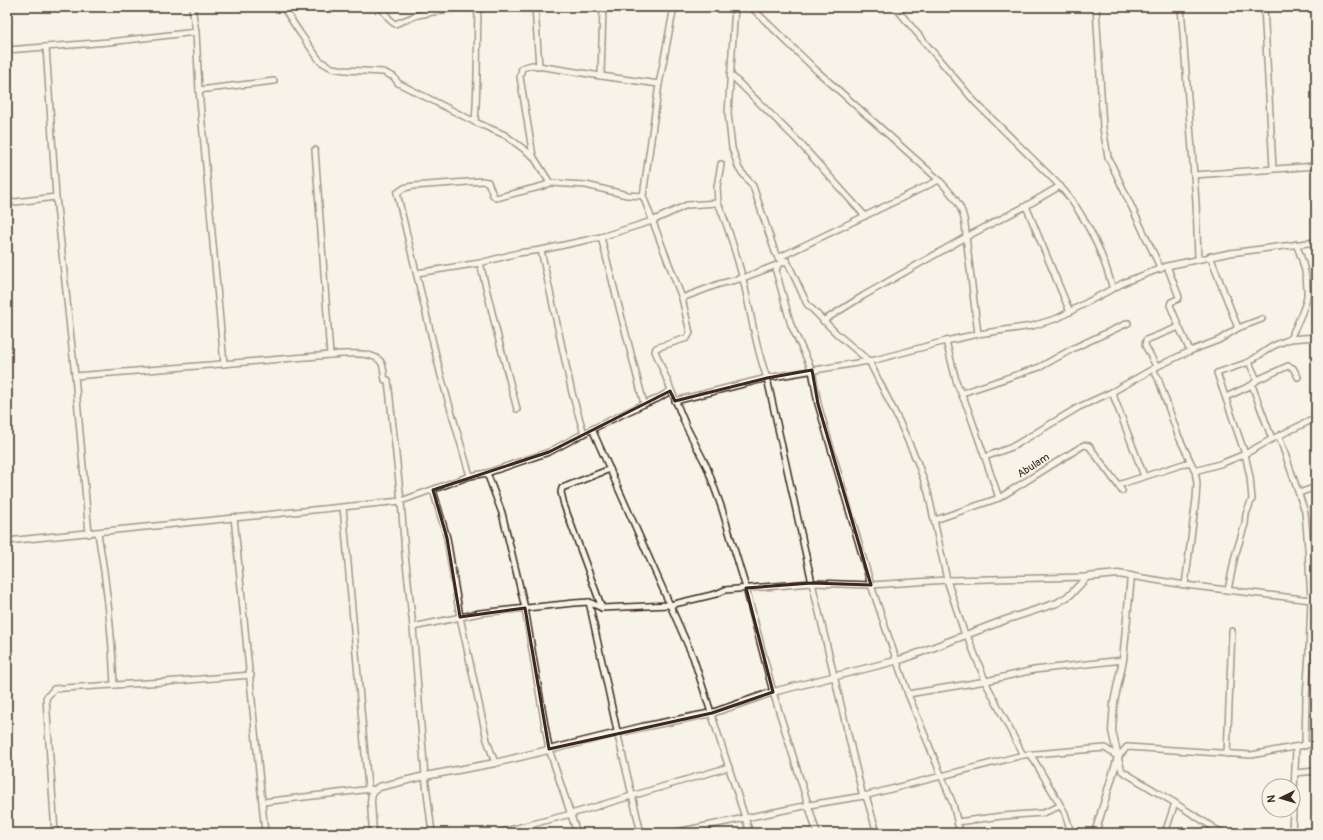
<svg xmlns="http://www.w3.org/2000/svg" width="1323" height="840" font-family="Pangolin,sans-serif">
	<rect width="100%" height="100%" fill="#f7f3e8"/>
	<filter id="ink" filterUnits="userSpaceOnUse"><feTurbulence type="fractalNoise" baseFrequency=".025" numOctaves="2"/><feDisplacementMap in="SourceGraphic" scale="8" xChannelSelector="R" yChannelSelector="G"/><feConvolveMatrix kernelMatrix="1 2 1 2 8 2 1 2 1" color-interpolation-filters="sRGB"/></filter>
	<g filter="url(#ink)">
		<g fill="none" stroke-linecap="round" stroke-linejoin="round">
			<g stroke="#3b2a1e" stroke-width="8">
				<g id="minor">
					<polyline points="192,7 196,32 199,90 224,364"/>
					<polyline points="283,7 300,33 320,61 332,68 345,70 383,72 394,77 398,83 475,122 505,135 533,156 550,183 586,185 627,195 643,196"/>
					<polyline points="380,7 392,22 395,24 418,15 458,7"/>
					<polyline points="535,7 539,67"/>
					<polyline points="674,7 659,84 643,196 682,298 690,333 687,338 656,348 655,351 686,426 707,467 722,509 746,588 773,692 817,833"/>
					<polyline points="735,7 728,113 732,148 739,169 753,186 775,252 778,258 787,261 807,304 837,334 869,361 899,421 917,461 928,492 947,580 964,632 967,635 987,685 1023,755"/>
					<path d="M751 7 817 71 939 180C957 199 966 210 966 237L978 334"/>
					<path d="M895 7 975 102 1060 186C1085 214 1103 253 1113 289"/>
					<polyline points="1096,7 1103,128 1108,157 1161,269"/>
					<polyline points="1181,7 1196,202 1198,259"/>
					<polyline points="1264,7 1273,168"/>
					<polyline points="46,47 56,197 75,376 89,534"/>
					<polyline points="7,50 109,42 196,32"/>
					<polyline points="730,74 797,140 865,216"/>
					<polyline points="601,76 603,7"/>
					<polyline points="199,90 274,81"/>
					<path d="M475 122C478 84 477 46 478 7"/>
					<polyline points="315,150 330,355"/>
					<polyline points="533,156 520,77 522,68 532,65 601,76 659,84"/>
					<polyline points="1194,175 1316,166"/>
					<polyline points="7,203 56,197"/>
					<path d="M718 203C729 228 736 254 743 279 751 312 755 346 767 378L812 583 862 793 867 799 877 833"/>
					<polyline points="1026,206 1070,312"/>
					<polyline points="601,237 644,404"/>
					<polyline points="541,250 572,393 584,434"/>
					<polyline points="1210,256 1238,328"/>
					<polyline points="778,258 939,180"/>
					<polyline points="480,263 499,341 517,409"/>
					<polyline points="778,265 776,271 791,325 812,370 818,404 871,585 908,694 953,804 960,833"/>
					<polyline points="417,273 480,263 518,253 541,250 601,237 652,221 687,205 718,203 717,187 721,164"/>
					<polyline points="682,298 719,284 743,278 787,261"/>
					<polyline points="823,321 863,296 966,237 1026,206 1060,186"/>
					<polyline points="1179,327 1190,351"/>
					<path d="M1290 339C1295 328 1306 307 1307 296 1308 278 1303 260 1296 244"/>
					<polyline points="946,341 957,384 968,409 999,498"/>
					<polyline points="1249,362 1257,380 1252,385"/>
					<polyline points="1156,366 1145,345 1146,340 1179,327 1170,305 1171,302 1178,299 1179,297 1167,266"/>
					<polyline points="1154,368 1190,351 1219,340 1238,328 1262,319"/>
					<path d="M75 376 330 355C343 354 376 350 382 364 384 369 384 376 385 380H388L401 501 405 554 413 627 425 776 432 833"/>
					<polyline points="1257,380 1288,366 1293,368 1298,377"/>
					<polyline points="1112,392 1144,476"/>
					<polyline points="962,393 1040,367 1074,348 1128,323"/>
					<polyline points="1226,397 1252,385 1272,439"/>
					<polyline points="675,401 767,378 875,360 946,341 978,334 1032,326 1058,318 1125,282 1167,266 1230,253 1316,242"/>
					<polyline points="592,429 693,657 750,833"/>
					<polyline points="1279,436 1305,512 1308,548 1311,600 1309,653 1306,697 1305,746"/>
					<polyline points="985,457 1012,447 1079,407 1112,392 1153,369 1158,378 1178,435 1195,471 1197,483 1196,499 1185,585"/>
					<polyline points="1195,471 1223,463 1245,454 1272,439 1316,418"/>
					<polyline points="487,473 502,513 525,608 535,668 549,749 577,833"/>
					<polyline points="470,476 441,376 397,193 404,188 413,186 482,181 488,182 493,195 496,198 543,186 550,183"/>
					<polyline points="433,490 447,538 460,617 487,740 495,763"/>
					<polyline points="1122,491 1118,485 1190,462"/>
					<polyline points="1299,493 1316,487"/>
					<polyline points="343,507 368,788"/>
					<polyline points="234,517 265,833"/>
					<polyline points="935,520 999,498 1084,445 1089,446 1118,485"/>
					<path d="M98 533C107 584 112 633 114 685"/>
					<polyline points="7,541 401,501 470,476 487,473 549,452 592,429 644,404 657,399 670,391"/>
					<polyline points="1131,576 1185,585 1311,600 1316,599"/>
					<polyline points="1228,590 1235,556 1245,524 1246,514 1252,499 1250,477 1245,454 1217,373 1249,362 1273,346 1290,339 1316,337"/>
					<polyline points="589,602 619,740 641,833"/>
					<polyline points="602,608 564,505 561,492 562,488 610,469"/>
					<polyline points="413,627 480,613 574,603 589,602 602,608 670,605 716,594 725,590 812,583 871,585 947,580 1087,577"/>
					<polyline points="908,694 986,681 1034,670 1123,660"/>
					<polyline points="1227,754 1232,631"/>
					<polyline points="1031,755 1065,813 1071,833"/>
					<polyline points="1118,757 1127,747 1251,755 1316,743"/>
					<polyline points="1295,773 1316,771"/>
					<polyline points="263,802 371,789"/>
					<polyline points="957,822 1002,816 1043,813 1060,806"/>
					<polyline points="55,833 46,698 54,689 64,688 164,682 251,675"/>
					<polyline points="498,833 571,814 729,767"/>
					<polyline points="672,833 809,805 864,796 1023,755 1105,748 1118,757 1122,771 1175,803 1222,833"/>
					<polyline points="1165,833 1175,803"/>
					<polyline points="1292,833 1296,748"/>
				</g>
			</g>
			<g stroke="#3b2a1e" stroke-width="9">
				<polyline id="tertiary" points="373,833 371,802 372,792 379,787 425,776 495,763 642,727 712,713 773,692 903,659 1005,620 1057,603 1070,595 1087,577 1118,574 1131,576 1123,660 1114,702 1112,731 1118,757 1095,833"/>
			</g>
			<use href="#minor" stroke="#f7f3e8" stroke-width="5"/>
			<use href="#tertiary" stroke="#f7f3e8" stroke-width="6"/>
		</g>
	</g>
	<path d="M0 0H1323V840H0ZM812 370 818 404 871 585 812 583 746 588 773 692 712 713 549 749 525 608 460 617 447 538 433 490 549 452 670 391 675 401 767 378Z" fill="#f7f3e8" fill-opacity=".55" fill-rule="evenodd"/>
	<path fill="none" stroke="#3b2a1e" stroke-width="3" stroke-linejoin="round" d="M812 370 818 404 871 585 812 583 746 588 773 692 712 713 549 749 525 608 460 617 447 538 433 490 549 452 670 391 675 401 767 378Z"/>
	<g text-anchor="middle" stroke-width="3.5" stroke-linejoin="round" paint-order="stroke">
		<g font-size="11" fill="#3b2a1e" stroke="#f7f3e8">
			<text transform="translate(1033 465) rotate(-33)" y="4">Abulam</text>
		</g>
	</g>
	<rect width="1323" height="840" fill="none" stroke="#f7f3e8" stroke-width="24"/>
	<rect x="12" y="12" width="1299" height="816" fill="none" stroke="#3b2a1e" stroke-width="1.5" filter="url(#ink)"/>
	<g transform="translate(1281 798) rotate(265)"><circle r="19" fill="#f7f3e8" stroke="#aca397"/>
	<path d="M0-3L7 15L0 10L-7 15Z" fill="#3b2a1e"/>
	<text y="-6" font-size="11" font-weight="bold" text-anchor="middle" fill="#3b2a1e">N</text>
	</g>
</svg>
